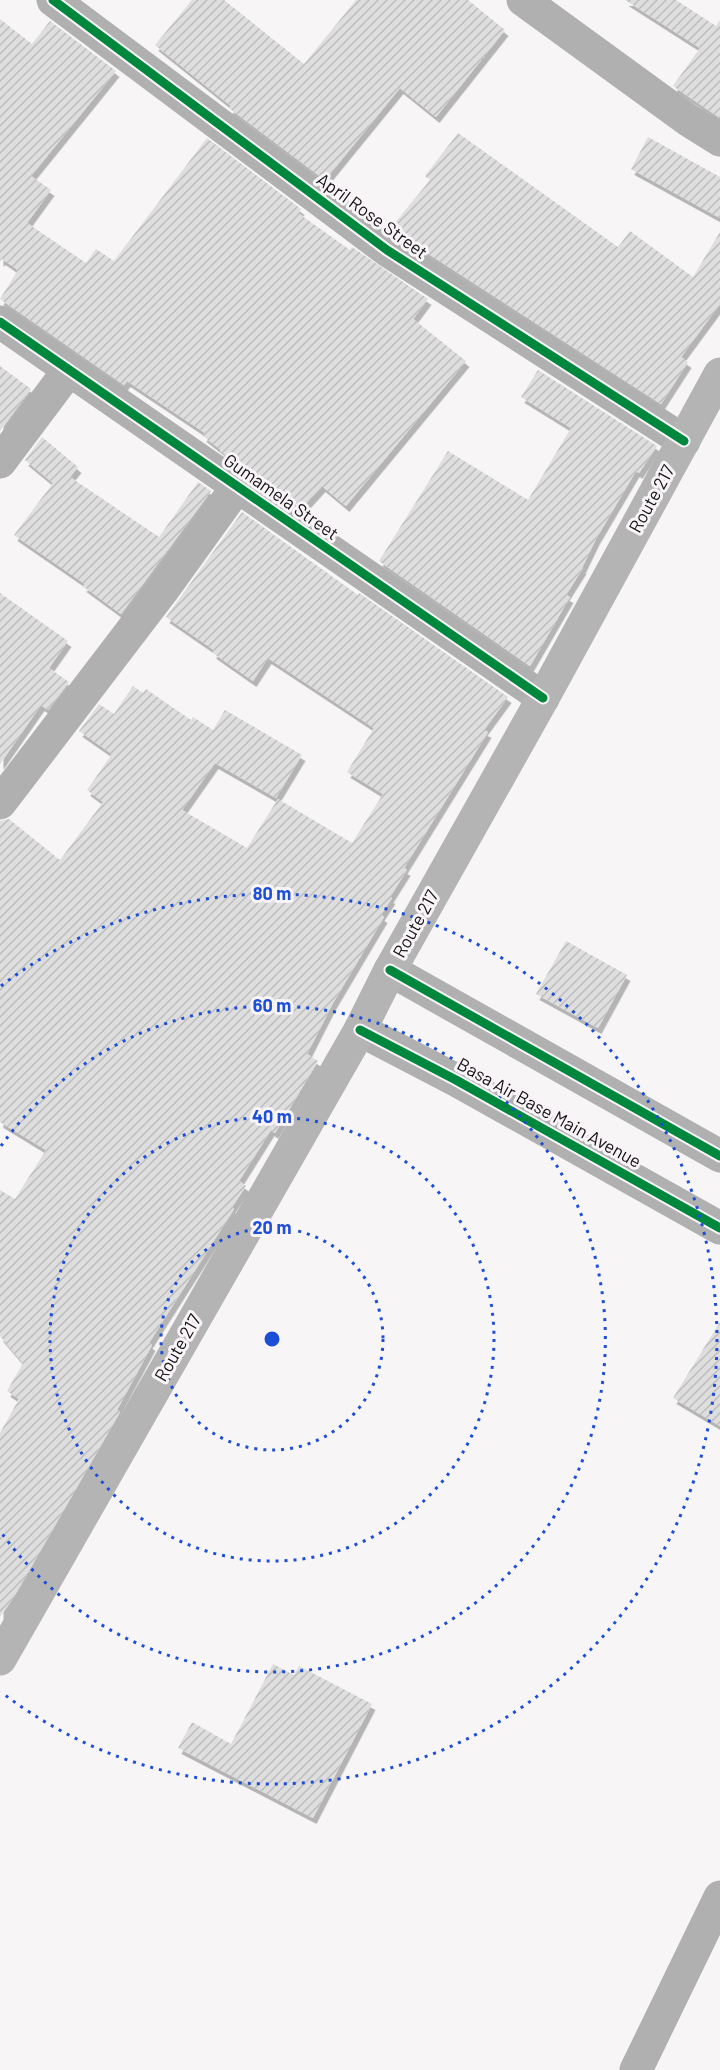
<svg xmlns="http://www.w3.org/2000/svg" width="720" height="2070" font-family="Barlow,sans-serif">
	<defs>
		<pattern id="building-hatch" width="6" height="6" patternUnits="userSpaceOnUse" patternTransform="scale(1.5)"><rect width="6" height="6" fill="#dfdedf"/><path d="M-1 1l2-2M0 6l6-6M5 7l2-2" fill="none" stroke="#bebdbe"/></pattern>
		<filter id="shadow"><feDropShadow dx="3.5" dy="6" stdDeviation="0" flood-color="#0004"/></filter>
	</defs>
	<rect width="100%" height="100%" fill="#f7f5f6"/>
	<g fill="url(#building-hatch)" filter="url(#shadow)">
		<polygon points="192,0 224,0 304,64 356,0 468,0 505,30 436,117 400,88 325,180 229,108 231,106 155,45"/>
		<polygon points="625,0 676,0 716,26 720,20 720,118 673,86 700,48"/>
		<polygon points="0,19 32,44 50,21 116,71 31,176 51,190 27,223 86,263 96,249 114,261 207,138 301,209 298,213 350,250 352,247 428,299 413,319 466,361 346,506 322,486 302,508 220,451 221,450 203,436 205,433 127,381 124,385 0,299 18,270 2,259 0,261"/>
		<polygon points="458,133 618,247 630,231 693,277 720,232 720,304 681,357 688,362 661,404 390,229 430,180 425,176"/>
		<polygon points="648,137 720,177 720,218 631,169"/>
		<polygon points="0,366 31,389 0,431"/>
		<polygon points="538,370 657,446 639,473 636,471 596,539 582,568 583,568 566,595 570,597 530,666 379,561 448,451 528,500 571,428 521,397"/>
		<polygon points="42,437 78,467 70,477 159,537 198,482 211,491 121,614 83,586 85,584 14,535 53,483 25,460"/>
		<polygon points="242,512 358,595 359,593 508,697 484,730 488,732 404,868 407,870 390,897 392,898 381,915 384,917 333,1003 307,1054 318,1061 275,1133 271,1130 239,1181 246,1186 232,1207 234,1209 149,1343 152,1345 117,1410 120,1412 15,1595 0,1617 0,1433 19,1399 7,1391 23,1363 0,1336 0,1190 15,1199 46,1150 0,1122 0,821 9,819 60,860 103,802 87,790 112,754 79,731 99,704 114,714 133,686 143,693 146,689 191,720 193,717 213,730 225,710 302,755 276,798 215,763 182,810 247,848 278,799 352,843 383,794 347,772 374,728 268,658 253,681 213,653 214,650 166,617"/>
		<polygon points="0,593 68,641 49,668 69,682 48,710 41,705 0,764"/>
		<polygon points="566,941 627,975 598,1028 536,994"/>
		<polygon points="720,1322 720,1426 673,1398"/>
		<polygon points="273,1664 294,1675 299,1666 372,1704 313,1818 178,1748 192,1722 231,1744"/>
	</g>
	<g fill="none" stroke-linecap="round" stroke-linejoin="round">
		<g stroke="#b0b0b0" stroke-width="33">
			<polyline points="53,0 387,250 684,441"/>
			<polyline points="523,0 688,120 720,140"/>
			<polyline points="0,322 543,698"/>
			<polyline points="0,462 69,370"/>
			<polyline points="0,803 162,591 237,487"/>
			<polyline points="390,970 720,1156"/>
			<polyline points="360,1030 456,1080 720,1228"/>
			<polyline points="636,2070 720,1897"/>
		</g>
		<polyline stroke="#b4b4b4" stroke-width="33" points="0,1659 360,1030 390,970 543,698 720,374"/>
		<g stroke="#f8f4f7" stroke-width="13">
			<g id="cycleway">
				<polyline points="53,0 387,250 684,441"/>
				<polyline points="0,322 543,698"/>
				<polyline points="390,970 720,1156"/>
				<polyline points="360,1030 456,1080 720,1228"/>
			</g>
		</g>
		<use href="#cycleway" stroke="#00873e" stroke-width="9"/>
	</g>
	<g fill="none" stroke="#1d4ed8" stroke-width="3" stroke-dasharray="3 6">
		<circle cx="272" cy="1339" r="111"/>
		<circle cx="272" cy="1339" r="222"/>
		<path d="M1 1146A333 333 0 1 1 1 1532"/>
		<path d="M1 986A445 445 0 1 1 1 1692"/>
	</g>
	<g text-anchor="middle" stroke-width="6" stroke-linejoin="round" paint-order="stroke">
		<g font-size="18" fill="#131213" stroke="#f8f4f7">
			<text transform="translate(372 216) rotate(36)" y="6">April Rose Street</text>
			<text transform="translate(281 497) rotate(35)" y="6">Gumamela Street</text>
			<text transform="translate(652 499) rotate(-61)" y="6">Route 217</text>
			<text transform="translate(416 924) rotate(-61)" y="6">Route 217</text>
			<text transform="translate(549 1113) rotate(29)" y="6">Basa Air Base Main Avenue</text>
			<text transform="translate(178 1348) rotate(-60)" y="6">Route 217</text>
		</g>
	</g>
	<circle cx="272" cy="1339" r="9" fill="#1d4ed8" stroke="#f8f4f7" stroke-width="3"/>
	<g font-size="18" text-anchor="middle" font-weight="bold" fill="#1d4ed8" stroke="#f8f4f7" stroke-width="6" stroke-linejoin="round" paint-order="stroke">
		<text x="272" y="900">80 m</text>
		<text x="272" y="1012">60 m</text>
		<text x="272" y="1123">40 m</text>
		<text x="272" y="1234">20 m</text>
	</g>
</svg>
